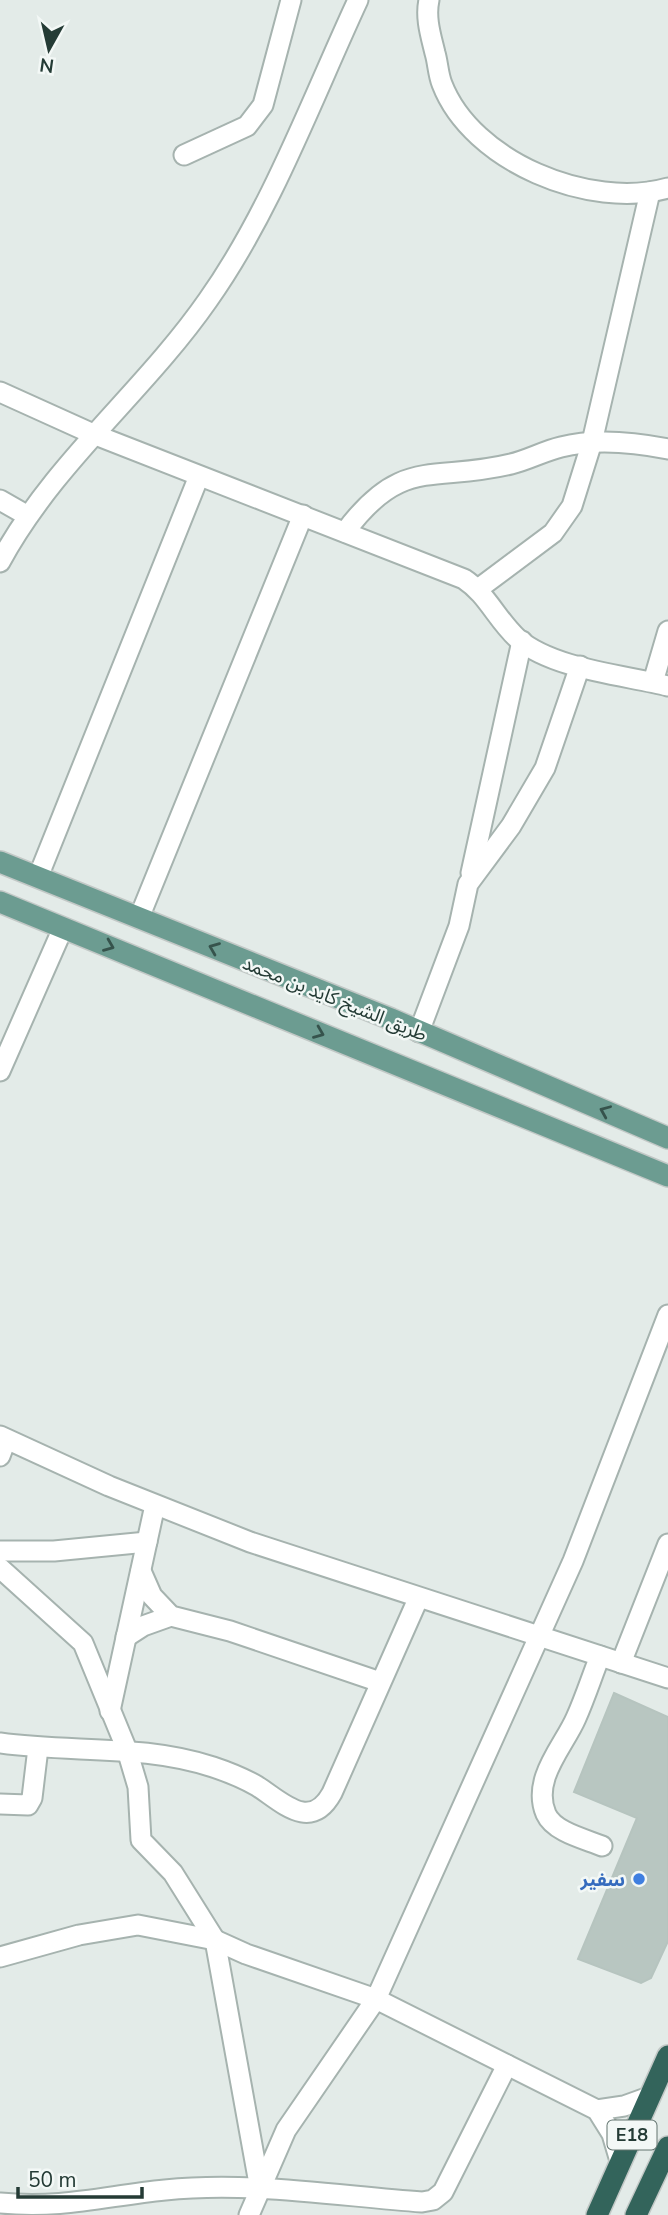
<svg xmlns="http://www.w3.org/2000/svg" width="668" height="2215" font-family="'Nunito Sans','Noto Sans Arabic',sans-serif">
	<rect width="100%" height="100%" fill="#e3ebe8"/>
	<polygon fill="#b8c6c1" stroke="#b6c4bf" stroke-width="2" points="614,1693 668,1717 668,1941 651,1978 641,1983 578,1959 637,1818 574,1792"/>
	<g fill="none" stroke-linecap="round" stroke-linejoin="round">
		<g stroke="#a6b3af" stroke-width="23">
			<g id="minor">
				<path d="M429 0C425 18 431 36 435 53 438 63 438 74 442 84 472 162 590 210 668 188"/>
				<polyline points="184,155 247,126 263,105 291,0"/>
				<path d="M0 392 93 434 464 579C487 594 497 620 518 639 553 669 624 675 668 686"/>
				<polyline points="0,500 28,516"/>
				<path d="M345 532C402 455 434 483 511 464 528 460 544 451 561 447 596 438 633 442 668 449"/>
				<path d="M0 562C54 462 144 392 208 300 271 211 312 99 358 0"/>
				<polyline points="478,589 553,533 572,506 592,442 650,192"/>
				<polyline points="653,682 668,631"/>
				<polyline points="471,873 522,641"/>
				<polyline points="38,877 199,476"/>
				<polyline points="139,918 303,515"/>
				<polyline points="419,1032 459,926 468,884 511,826 545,768 580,666"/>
				<polyline points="0,1071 63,928"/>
				<polyline points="0,1436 109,1486 250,1542 668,1678"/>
				<polyline points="0,1456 6,1440"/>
				<polyline points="0,1551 54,1551 147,1542"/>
				<polyline points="0,1568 83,1643 127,1750 138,1787 141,1840 173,1873 215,1940 260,2189"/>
				<polyline points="141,1571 152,1596 171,1616 230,1631 380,1682"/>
				<polyline points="126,1637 143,1626 171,1616"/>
				<path d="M600 1656C592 1676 585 1698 576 1718 564 1746 531 1779 546 1814 554 1832 585 1839 602 1846"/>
				<polyline points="621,1663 668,1544"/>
				<polyline points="110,1711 155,1505"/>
				<path d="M0 1743C71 1753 144 1744 213 1767 228 1772 243 1778 257 1786 281 1801 310 1833 332 1793L418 1599"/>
				<polyline points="0,1804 28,1805 32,1798 38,1748"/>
				<polyline points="0,1957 79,1935 138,1925 215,1940 246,1954 376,1999 597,2110 612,2134 620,2161"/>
				<polyline points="597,2110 624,2106 649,2097"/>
				<path d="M0 2203C62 2209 105 2196 165 2190 249 2181 338 2196 422 2202L433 2200 443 2192 507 2065"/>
				<polyline points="249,2215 286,2130 376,1999 573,1561 668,1315"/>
			</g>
		</g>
		<g stroke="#c2c8c6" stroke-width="24">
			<g id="major">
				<polyline points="0,862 391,1019 668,1138"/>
				<polyline points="0,902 668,1176"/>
			</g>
		</g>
		<g stroke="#c2c8c6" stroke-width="24">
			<g id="highway">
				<polyline points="597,2215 668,2056"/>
				<polyline points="636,2215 668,2147"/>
			</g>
		</g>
		<use href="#minor" stroke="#fff" stroke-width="19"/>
		<use href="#major" stroke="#6c9c91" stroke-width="21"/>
		<use href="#highway" stroke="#33645b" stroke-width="21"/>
	</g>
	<defs><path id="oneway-chevron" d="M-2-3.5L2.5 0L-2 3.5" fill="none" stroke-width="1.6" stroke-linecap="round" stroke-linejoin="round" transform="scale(1.75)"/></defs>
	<g stroke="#36534c">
		<use href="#oneway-chevron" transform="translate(109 946) rotate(22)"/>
		<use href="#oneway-chevron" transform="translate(214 948) rotate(-158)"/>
		<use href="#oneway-chevron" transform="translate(319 1033) rotate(22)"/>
		<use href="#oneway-chevron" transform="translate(605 1111) rotate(-157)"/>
	</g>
	<circle fill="#3f7fe0" stroke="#f3f8f6" stroke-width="2.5" cx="639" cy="1879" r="7"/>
	<g text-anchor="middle" stroke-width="5" stroke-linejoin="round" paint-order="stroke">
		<rect fill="#f3f8f6" stroke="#62746f" stroke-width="2" x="607.5" y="2120.5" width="49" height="29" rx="5"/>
		<g font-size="18" font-weight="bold" fill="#243b35">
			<text x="632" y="2141">E18</text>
		</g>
		<g font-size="19" fill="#243b35" stroke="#f3f8f6">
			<text transform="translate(335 998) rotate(22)" y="7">طريق الشيخ كايد بن محمد</text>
		</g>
		<g font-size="19" font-weight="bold" fill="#366cbe" stroke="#f3f8f6" text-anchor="end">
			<text x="625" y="1886">سفير</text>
		</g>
	</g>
	<g transform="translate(49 49) rotate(188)" stroke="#f3f8f6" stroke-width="5" paint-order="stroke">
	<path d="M0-5L12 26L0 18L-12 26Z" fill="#243b35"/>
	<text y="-10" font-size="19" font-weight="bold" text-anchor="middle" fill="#243b35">N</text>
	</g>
	<path d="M18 2187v10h124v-10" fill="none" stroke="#243b35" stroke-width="3.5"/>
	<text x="28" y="2187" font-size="21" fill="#243b35" stroke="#f3f8f6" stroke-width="5" paint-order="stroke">50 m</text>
</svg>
